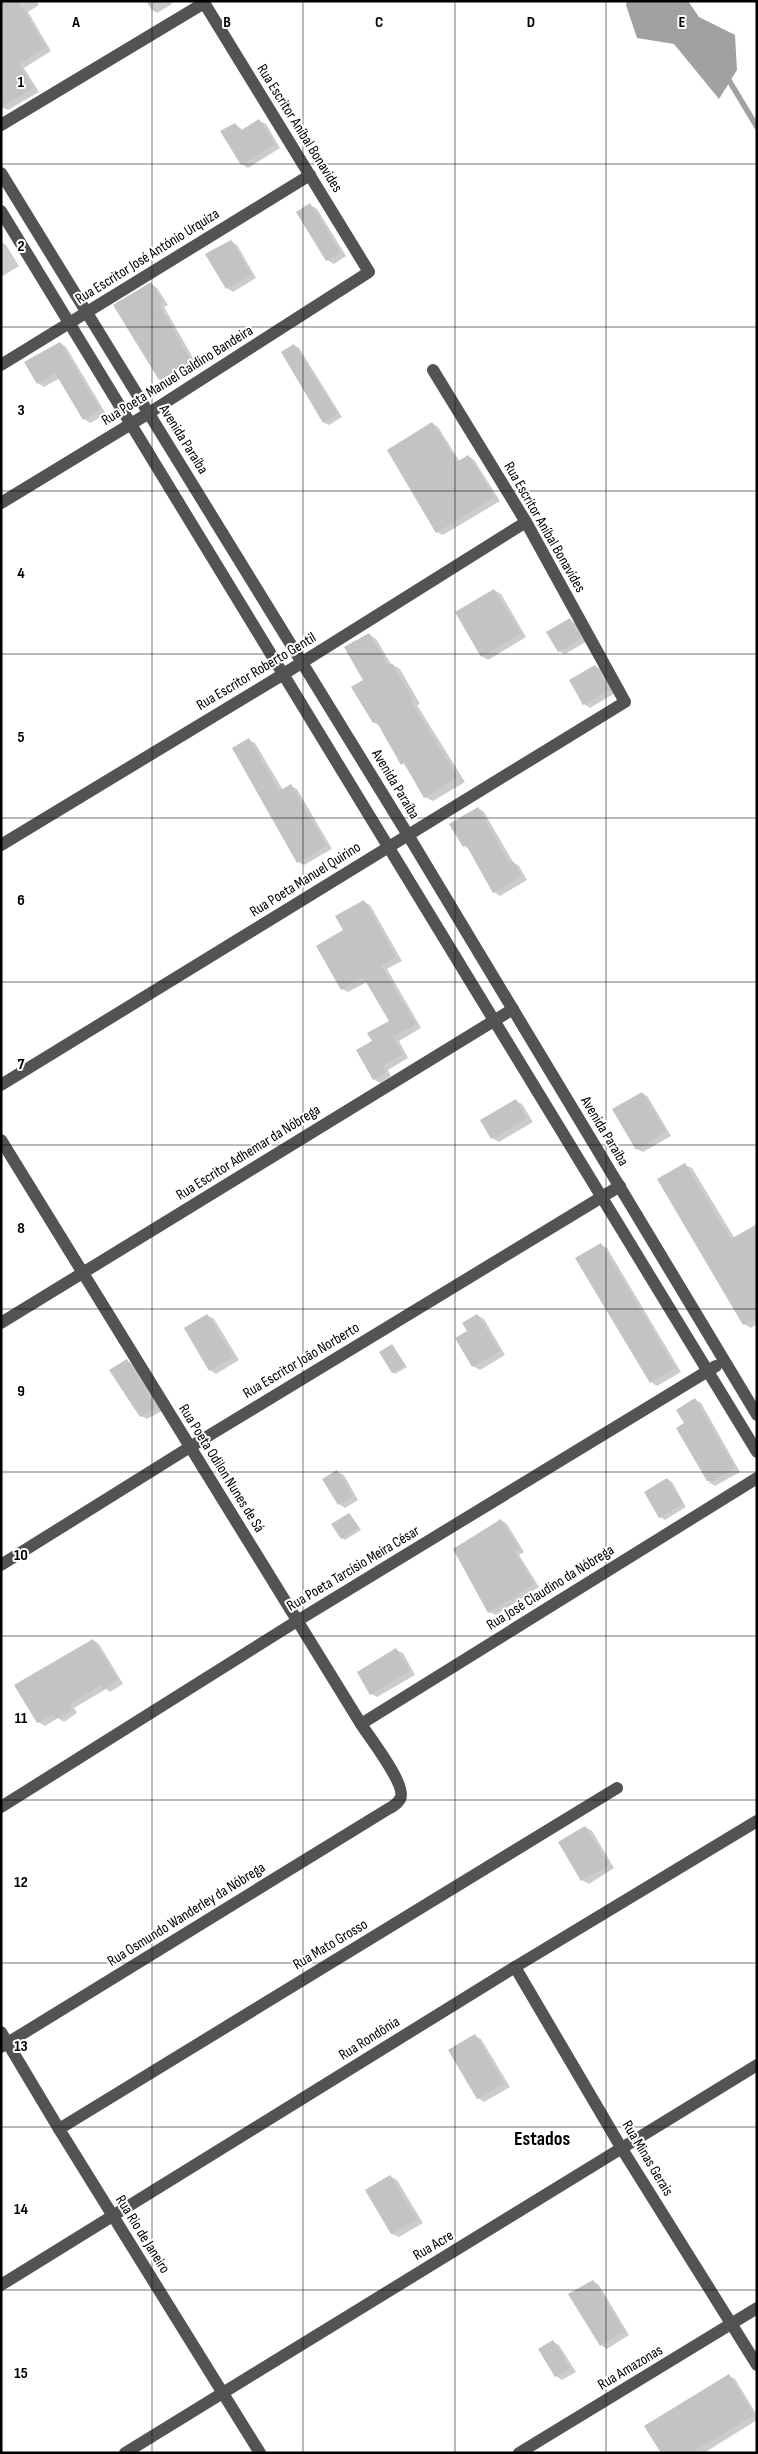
<svg xmlns="http://www.w3.org/2000/svg" width="758" height="2454" font-family="'Sofia Sans Condensed',sans-serif">
	<rect width="100%" height="100%" fill="#fff"/>
	<polygon fill="#a1a1a1" points="627,1 688,1 699,17 735,35 737,70 719,99 674,44 637,38 626,5"/>
	<g fill="#0003">
		<polygon points="8,1 36,1 39,5 28,12 51,51 24,68 39,92 8,110 1,107"/>
		<polygon points="146,1 171,1 172,4 157,13 151,9"/>
		<polygon points="259,121 266,124 280,148 248,168 242,164 235,124 243,130"/>
		<polygon points="310,205 317,209 346,256 334,264 327,260"/>
		<polygon points="231,241 237,245 256,278 233,292 227,288"/>
		<polygon points="1,242 6,245 19,266 1,277"/>
		<polygon points="151,284 157,288 168,305 164,307 197,365 166,383 160,379"/>
		<polygon points="60,343 66,347 106,414 90,423 84,419 60,378 44,387 38,383"/>
		<polygon points="294,345 299,348 342,417 329,425 323,422"/>
		<polygon points="432,423 438,427 460,462 468,456 474,460 500,501 443,535 437,532"/>
		<polygon points="494,590 501,594 526,637 488,660 482,656"/>
		<polygon points="570,620 576,624 586,642 565,654 559,651"/>
		<polygon points="369,634 376,639 391,664 400,669 420,704 417,705 465,782 433,801 425,797 380,726 373,722 365,680"/>
		<polygon points="595,666 602,670 615,693 590,708 584,704"/>
		<polygon points="249,740 255,743 283,790 291,786 297,789 332,849 304,865 298,862"/>
		<polygon points="478,808 484,812 513,862 519,866 527,880 500,896 494,892 470,850 464,846"/>
		<polygon points="364,902 370,905 402,961 387,969 421,1028 399,1041 408,1058 388,1070 391,1076 380,1083 374,1079 374,1042 391,1021 367,982 348,992 342,989 345,931"/>
		<polygon points="642,1093 648,1097 671,1136 643,1152 637,1149"/>
		<polygon points="516,1101 522,1104 533,1122 499,1142 492,1138 482,1120"/>
		<polygon points="685,1165 692,1168 757,1275 757,1324 751,1328 744,1324 659,1180"/>
		<polygon points="601,1245 607,1248 681,1372 657,1386 651,1382"/>
		<polygon points="207,1315 214,1319 239,1360 216,1374 210,1370"/>
		<polygon points="477,1315 484,1319 505,1355 480,1370 473,1366 469,1331"/>
		<polygon points="392,1345 407,1367 395,1374 392,1372"/>
		<polygon points="127,1361 133,1364 162,1411 147,1419 141,1416"/>
		<polygon points="695,1400 701,1403 740,1472 715,1486 710,1483 678,1428 686,1423"/>
		<polygon points="337,1472 344,1475 358,1500 345,1508 339,1504"/>
		<polygon points="667,1479 672,1482 686,1507 665,1520 660,1517"/>
		<polygon points="350,1514 361,1530 345,1540 342,1538"/>
		<polygon points="501,1520 507,1524 524,1552 519,1555 539,1587 496,1615 489,1612"/>
		<polygon points="93,1640 99,1644 123,1684 110,1692 106,1689 74,1708 77,1713 64,1722 58,1718 45,1726 38,1722"/>
		<polygon points="396,1650 403,1653 415,1675 377,1697 371,1694"/>
		<polygon points="585,1827 592,1831 614,1868 589,1884 582,1880"/>
		<polygon points="475,2036 481,2039 510,2087 484,2102 478,2098"/>
		<polygon points="390,2176 397,2180 423,2223 399,2237 392,2234 366,2191"/>
		<polygon points="593,2281 599,2285 629,2335 607,2349 601,2345"/>
		<polygon points="553,2342 559,2345 576,2372 562,2380 556,2376"/>
		<polygon points="729,2376 735,2379 757,2415 757,2420 704,2453 662,2453"/>
	</g>
	<g fill="none" stroke-linecap="round" stroke-linejoin="round">
		<polyline stroke="#a1a1a1" stroke-width="5.5" points="727,77 757,127"/>
	</g>
	<g fill="#c3c3c3">
		<polygon points="1,1 18,1 46,47 19,64 33,88 1,107"/>
		<polygon points="259,119 275,144 241,165 220,131 235,123 240,131"/>
		<polygon points="310,203 340,252 326,261 296,212"/>
		<polygon points="231,240 251,274 226,289 205,254"/>
		<polygon points="151,282 162,301 158,303 191,361 159,380 113,305"/>
		<polygon points="60,342 100,410 83,420 55,373 37,384 24,362"/>
		<polygon points="294,344 338,414 323,423 281,352"/>
		<polygon points="432,422 457,462 468,455 494,497 436,533 387,450"/>
		<polygon points="494,589 520,633 481,657 455,612"/>
		<polygon points="570,618 581,638 558,652 546,632"/>
		<polygon points="369,633 388,666 392,663 413,699 410,701 458,777 424,798 404,763 401,765 376,721 373,723 351,687 363,680 344,647"/>
		<polygon points="595,665 609,690 583,705 569,680"/>
		<polygon points="249,738 279,791 291,784 326,846 297,863 232,748"/>
		<polygon points="478,807 509,863 513,861 522,876 493,893 466,845 463,847 449,824"/>
		<polygon points="364,900 396,957 381,966 416,1024 393,1037 403,1054 382,1066 386,1072 373,1080 356,1050 372,1041 367,1033 389,1021 363,977 341,990 316,946 343,930 335,916"/>
		<polygon points="642,1092 666,1132 636,1150 612,1109"/>
		<polygon points="516,1099 527,1119 491,1139 480,1120"/>
		<polygon points="685,1163 731,1239 757,1224 757,1317 743,1325 657,1179"/>
		<polygon points="601,1243 675,1368 650,1383 575,1258"/>
		<polygon points="207,1314 233,1357 209,1371 184,1328"/>
		<polygon points="477,1314 500,1351 472,1367 455,1338 467,1331 462,1323"/>
		<polygon points="392,1344 405,1365 392,1373 379,1352"/>
		<polygon points="127,1359 156,1407 140,1417 109,1370"/>
		<polygon points="695,1398 735,1468 714,1481 707,1481 676,1428 684,1423 676,1410"/>
		<polygon points="337,1470 353,1496 338,1505 322,1479"/>
		<polygon points="667,1478 683,1504 659,1518 644,1492"/>
		<polygon points="349,1513 359,1528 341,1539 331,1524"/>
		<polygon points="501,1519 519,1548 514,1551 534,1584 488,1613 453,1549"/>
		<polygon points="93,1639 118,1680 103,1689 101,1685 69,1704 72,1710 56,1719 53,1714 37,1723 14,1685"/>
		<polygon points="396,1648 410,1671 370,1695 357,1672"/>
		<polygon points="585,1826 609,1865 581,1881 558,1842"/>
		<polygon points="475,2034 504,2083 477,2099 448,2050"/>
		<polygon points="390,2175 417,2219 391,2234 365,2190"/>
		<polygon points="593,2280 624,2331 600,2346 568,2294"/>
		<polygon points="553,2340 570,2368 555,2377 538,2349"/>
		<polygon points="729,2374 754,2415 691,2453 661,2453 644,2426"/>
	</g>
	<g fill="none" stroke-linecap="round" stroke-linejoin="round">
		<g stroke="#535353" stroke-width="12">
			<polyline points="1,125 204,3"/>
			<polyline points="1,173 408,835 757,1415"/>
			<polyline points="1,211 757,1452"/>
			<polyline points="1,365 310,175"/>
			<polyline points="1,503 149,413 369,272 203,1"/>
			<polyline points="1,845 282,675 526,522"/>
			<polyline points="1,1085 625,702 526,522 433,370"/>
			<path d="M1 1140 361 1724C369 1737 408 1786 400 1799 398 1803 392 1807 388 1809L1 2047"/>
			<polyline points="1,1323 513,1009"/>
			<polyline points="1,1565 190,1447 620,1186"/>
			<polyline points="361,1724 757,1478"/>
			<polyline points="1,1807 297,1621 716,1366"/>
			<polyline points="515,1967 622,2149 757,2365"/>
			<polyline points="1,2032 59,2129 260,2453"/>
			<polyline points="59,2129 617,1788"/>
			<polyline points="1,2285 515,1967 757,1821"/>
			<polyline points="125,2453 757,2065"/>
			<polyline points="519,2453 757,2308"/>
		</g>
	</g>
	<path fill="none" stroke="#000" stroke-width="1" stroke-opacity="0.55" d="M152 1V2453M303 1V2453M455 1V2453M606 1V2453M1 164H757M1 327H757M1 491H757M1 654H757M1 818H757M1 982H757M1 1145H757M1 1309H757M1 1472H757M1 1636H757M1 1800H757M1 1963H757M1 2127H757M1 2290H757"/>
	<g text-anchor="middle" stroke-width="4" stroke-linejoin="round" paint-order="stroke">
		<g font-size="15" fill="#000" stroke="#fff">
			<text transform="translate(300 128) rotate(58)" y="5">Rua Escritor Aníbal Bonavides</text>
			<text transform="translate(147 256) rotate(-32)" y="5">Rua Escritor José António Urquiza</text>
			<text transform="translate(177 375) rotate(-32)" y="5">Rua Poeta Manuel Galdino Bandeira</text>
			<text transform="translate(184 439) rotate(58)" y="5">Avenida Paraíba</text>
			<text transform="translate(545 527) rotate(60)" y="5">Rua Escritor Aníbal Bonavides</text>
			<text transform="translate(256 671) rotate(-31)" y="5">Rua Escritor Roberto Gentil</text>
			<text transform="translate(396 784) rotate(59)" y="5">Avenida Paraíba</text>
			<text transform="translate(305 879) rotate(-32)" y="5">Rua Poeta Manuel Quirino</text>
			<text transform="translate(605 1131) rotate(59)" y="5">Avenida Paraíba</text>
			<text transform="translate(248 1152) rotate(-32)" y="5">Rua Escritor Adhemar da Nóbrega</text>
			<text transform="translate(301 1360) rotate(-31)" y="5">Rua Escritor João Norberto</text>
			<text transform="translate(222 1468) rotate(58)" y="5">Rua Poeta Odilon Nunes de Sá</text>
			<text transform="translate(353 1568) rotate(-31)" y="5">Rua Poeta Tarcísio Meira César</text>
			<text transform="translate(550 1587) rotate(-32)" y="5">Rua José Claudino da Nóbrega</text>
			<text transform="translate(186 1914) rotate(-32)" y="5">Rua Osmundo Wanderley da Nóbrega</text>
			<text transform="translate(330 1944) rotate(-31)" y="5">Rua Mato Grosso</text>
			<text transform="translate(369 2038) rotate(-32)" y="5">Rua Rondônia</text>
			<text transform="translate(648 2158) rotate(59)" y="5">Rua Minas Gerais</text>
			<text transform="translate(143 2234) rotate(58)" y="5">Rua Rio de Janeiro</text>
			<text transform="translate(433 2245) rotate(-31)" y="5">Rua Acre</text>
			<text transform="translate(630 2367) rotate(-31)" y="5">Rua Amazonas</text>
		</g>
		<g font-size="20" font-weight="bold" fill="#000" stroke="#fff">
			<text x="542" y="2145">Estados</text>
		</g>
	</g>
	<g font-size="16" text-anchor="middle" font-weight="bold" fill="#000" stroke="#fff" stroke-width="4" stroke-linejoin="round" paint-order="stroke">
		<text x="76" y="27">A</text>
		<text x="227" y="27">B</text>
		<text x="379" y="27">C</text>
		<text x="531" y="27">D</text>
		<text x="682" y="27">E</text>
		<text x="21" y="87">1</text>
		<text x="21" y="251">2</text>
		<text x="21" y="415">3</text>
		<text x="21" y="578">4</text>
		<text x="21" y="742">5</text>
		<text x="21" y="905">6</text>
		<text x="21" y="1069">7</text>
		<text x="21" y="1233">8</text>
		<text x="21" y="1396">9</text>
		<text x="21" y="1560">10</text>
		<text x="21" y="1723">11</text>
		<text x="21" y="1887">12</text>
		<text x="21" y="2051">13</text>
		<text x="21" y="2214">14</text>
		<text x="21" y="2378">15</text>
	</g>
	<rect width="758" height="2454" fill="none" stroke="#000000" stroke-width="5"/>
</svg>
